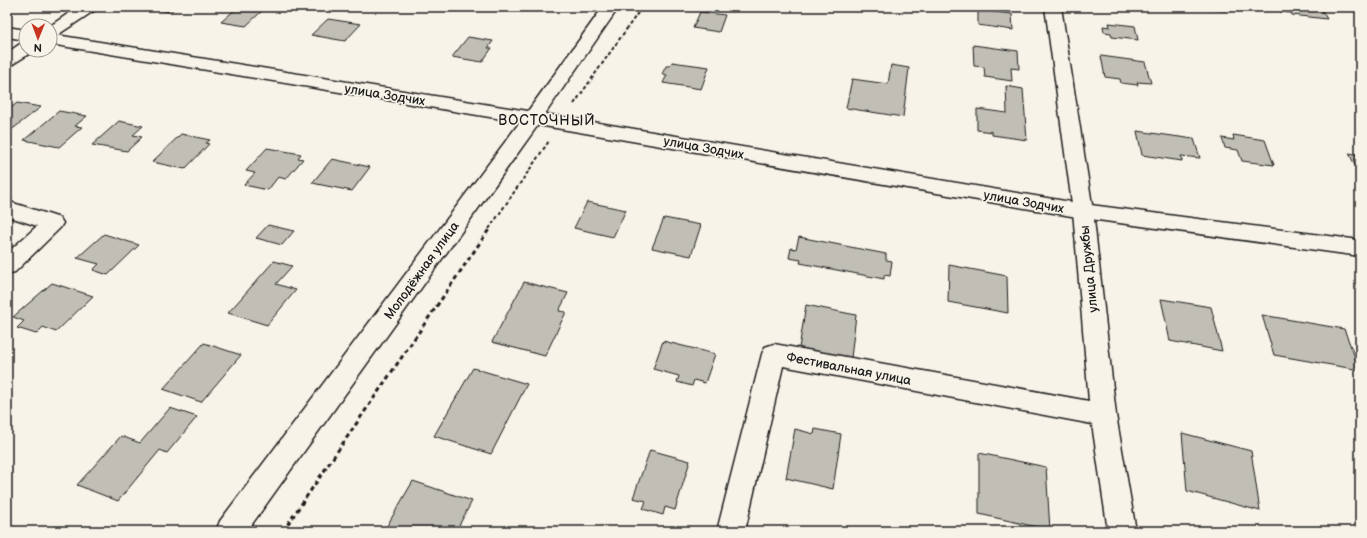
<svg xmlns="http://www.w3.org/2000/svg" width="1367" height="538" font-family="'Balsamiq Sans',sans-serif">
	<rect width="100%" height="100%" fill="#f7f3e8"/>
	<filter id="ink" filterUnits="userSpaceOnUse"><feTurbulence type="fractalNoise" baseFrequency=".025" numOctaves="2"/><feDisplacementMap in="SourceGraphic" scale="8" xChannelSelector="R" yChannelSelector="G"/><feConvolveMatrix kernelMatrix="1 2 1 2 8 2 1 2 1" color-interpolation-filters="sRGB"/></filter>
	<g filter="url(#ink)">
		<g fill="#c0beb5" stroke="#1c1c1c">
			<polygon points="141,7 176,7 170,12"/>
			<polygon points="238,7 256,7 265,8 246,26 221,22"/>
			<polygon points="1195,7 1224,7 1225,11"/>
			<polygon points="1278,7 1320,7 1327,19 1292,15 1291,13 1281,12"/>
			<polygon points="978,10 1012,14 1013,30 978,25"/>
			<polygon points="700,12 725,15 719,32 693,28"/>
			<polygon points="328,19 361,24 345,41 311,35"/>
			<polygon points="1109,23 1135,26 1138,40 1112,37 1111,33 1104,32 1103,26 1110,27"/>
			<polygon points="468,37 493,41 488,48 492,48 482,62 452,57"/>
			<polygon points="973,45 1018,51 1019,69 1011,68 1012,81 985,77 984,67 974,66"/>
			<polygon points="1101,56 1145,62 1151,83 1137,82 1138,85 1121,83 1120,79 1105,77"/>
			<polygon points="672,62 709,67 701,89 663,83 667,75 662,74 666,66 670,66"/>
			<polygon points="891,65 909,68 903,117 846,108 852,79 888,84"/>
			<polygon points="1006,86 1023,89 1027,140 992,135 992,132 977,130 977,109 1007,113"/>
			<polygon points="17,103 41,107 10,131 7,131 7,111"/>
			<polygon points="59,111 87,116 75,126 82,127 59,147 24,140"/>
			<polygon points="119,121 143,126 133,135 142,137 127,151 92,145"/>
			<polygon points="1137,131 1194,139 1200,158 1181,156 1182,161 1142,155"/>
			<polygon points="181,134 210,140 206,143 209,144 185,169 152,162"/>
			<polygon points="1233,135 1265,140 1274,165 1242,161 1238,150 1225,148 1222,138 1234,140"/>
			<polygon points="267,148 301,154 298,158 303,159 286,179 278,177 268,190 244,185 255,173 246,171"/>
			<polygon points="1349,153 1360,155 1360,176"/>
			<polygon points="332,159 370,167 352,191 312,183"/>
			<polygon points="587,202 626,210 613,237 574,228"/>
			<polygon points="664,218 701,225 691,256 652,248"/>
			<polygon points="268,225 294,231 282,245 256,238"/>
			<polygon points="104,234 139,245 108,275 93,270 99,264 77,258"/>
			<polygon points="799,237 886,254 886,260 892,261 890,276 884,275 884,279 800,263 801,260 789,258 791,248 796,249"/>
			<polygon points="274,261 292,266 276,284 296,290 267,325 228,313"/>
			<polygon points="949,265 1007,276 1008,313 948,302"/>
			<polygon points="524,282 568,293 559,311 566,312 545,356 492,342"/>
			<polygon points="52,283 93,296 56,332 43,327 36,334 17,328 24,321 13,317"/>
			<polygon points="1161,299 1211,307 1222,351 1170,341"/>
			<polygon points="806,305 856,315 851,358 799,348"/>
			<polygon points="1262,315 1344,329 1360,370 1274,355"/>
			<polygon points="663,341 715,354 705,383 694,380 692,386 677,382 679,376 653,369"/>
			<polygon points="204,343 241,355 201,402 163,389"/>
			<polygon points="473,368 527,384 491,454 434,436"/>
			<polygon points="170,408 197,417 167,453 160,450 118,501 77,485 121,436 140,443"/>
			<polygon points="795,429 814,434 815,429 841,434 833,489 786,478"/>
			<polygon points="1182,433 1251,451 1260,511 1187,491"/>
			<polygon points="650,450 690,461 675,510 665,507 663,515 643,509 646,501 633,498"/>
			<polygon points="979,453 1046,467 1050,530 979,514"/>
			<polygon points="413,481 472,501 456,531 384,531"/>
		</g>
		<g fill="none" stroke-linecap="round" stroke-linejoin="round">
			<g stroke="#1c1c1c" stroke-width="3">
				<g id="minor">
					<polygon points="78,7 97,7 95,10 56,36 50,38 50,26"/>
					<polygon points="1045,7 1061,7 1093,211 1116,415 1136,531 1108,531 1092,424 783,366 745,531 717,531 762,354 765,347 774,344 1089,401 1073,211"/>
					<polygon points="26,43 26,50 33,50 32,52 13,64 7,65 7,53 20,44"/>
					<polygon points="7,201 60,218 63,223 60,228 15,272 7,274 7,253 37,226 7,216"/>
				</g>
			</g>
			<g stroke="#1c1c1c" stroke-width="3">
				<g id="tertiary">
					<polygon points="603,7 619,7 545,114 1083,204 1360,240 1360,256 1083,218 538,125 247,531 216,531 220,521 520,122 50,44 50,34 528,111"/>
					<polygon points="7,27 26,30 26,40 7,37"/>
				</g>
			</g>
			<g stroke="#1c1c1c" stroke-width="2" stroke-dasharray="3.5 2.5" stroke-linecap="butt">
				<polyline points="574,104 642,7"/>
				<polyline points="489,229 549,141"/>
			</g>
			<polyline stroke="#1c1c1c" stroke-width="3" stroke-dasharray="4.5 3.5" stroke-linecap="butt" points="283,531 490,228"/>
			<use href="#minor" fill="#f7f3e8" fill-rule="evenodd"/>
			<use href="#tertiary" fill="#f7f3e8" fill-rule="evenodd"/>
		</g>
	</g>
	<g text-anchor="middle" stroke-width="3.5" stroke-linejoin="round" paint-order="stroke">
		<g font-size="13" fill="#1c1c1c" stroke="#f7f3e8">
			<text transform="translate(385 94) rotate(9)" y="5">улица Зодчих</text>
			<text transform="translate(704 147) rotate(10)" y="5">улица Зодчих</text>
			<text transform="translate(1024 201) rotate(10)" y="5">улица Зодчих</text>
			<text transform="translate(1088 269) rotate(-96)" y="5">улица Дружбы</text>
			<text transform="translate(421 270) rotate(-54)" y="5">Молодёжная улица</text>
			<text transform="translate(849 368) rotate(11)" y="5">Фестивальная улица</text>
		</g>
		<g font-size="14" letter-spacing="1" fill="#1c1c1c" stroke="#f7f3e8">
			<text x="547" y="125">ВОСТОЧНЫЙ</text>
		</g>
	</g>
	<rect width="1367" height="538" fill="none" stroke="#f7f3e8" stroke-width="24"/>
	<rect x="12" y="12" width="1343" height="514" fill="none" stroke="#1c1c1c" stroke-width="1.5" filter="url(#ink)"/>
	<g transform="translate(38 38) rotate(181)"><circle r="19" fill="#f7f3e8" stroke="#9f9d96"/>
	<path d="M0-3L7 15L0 10L-7 15Z" fill="#c8321e"/>
	<text y="-6" font-size="11" font-weight="bold" text-anchor="middle" fill="#1c1c1c">N</text>
	</g>
</svg>
